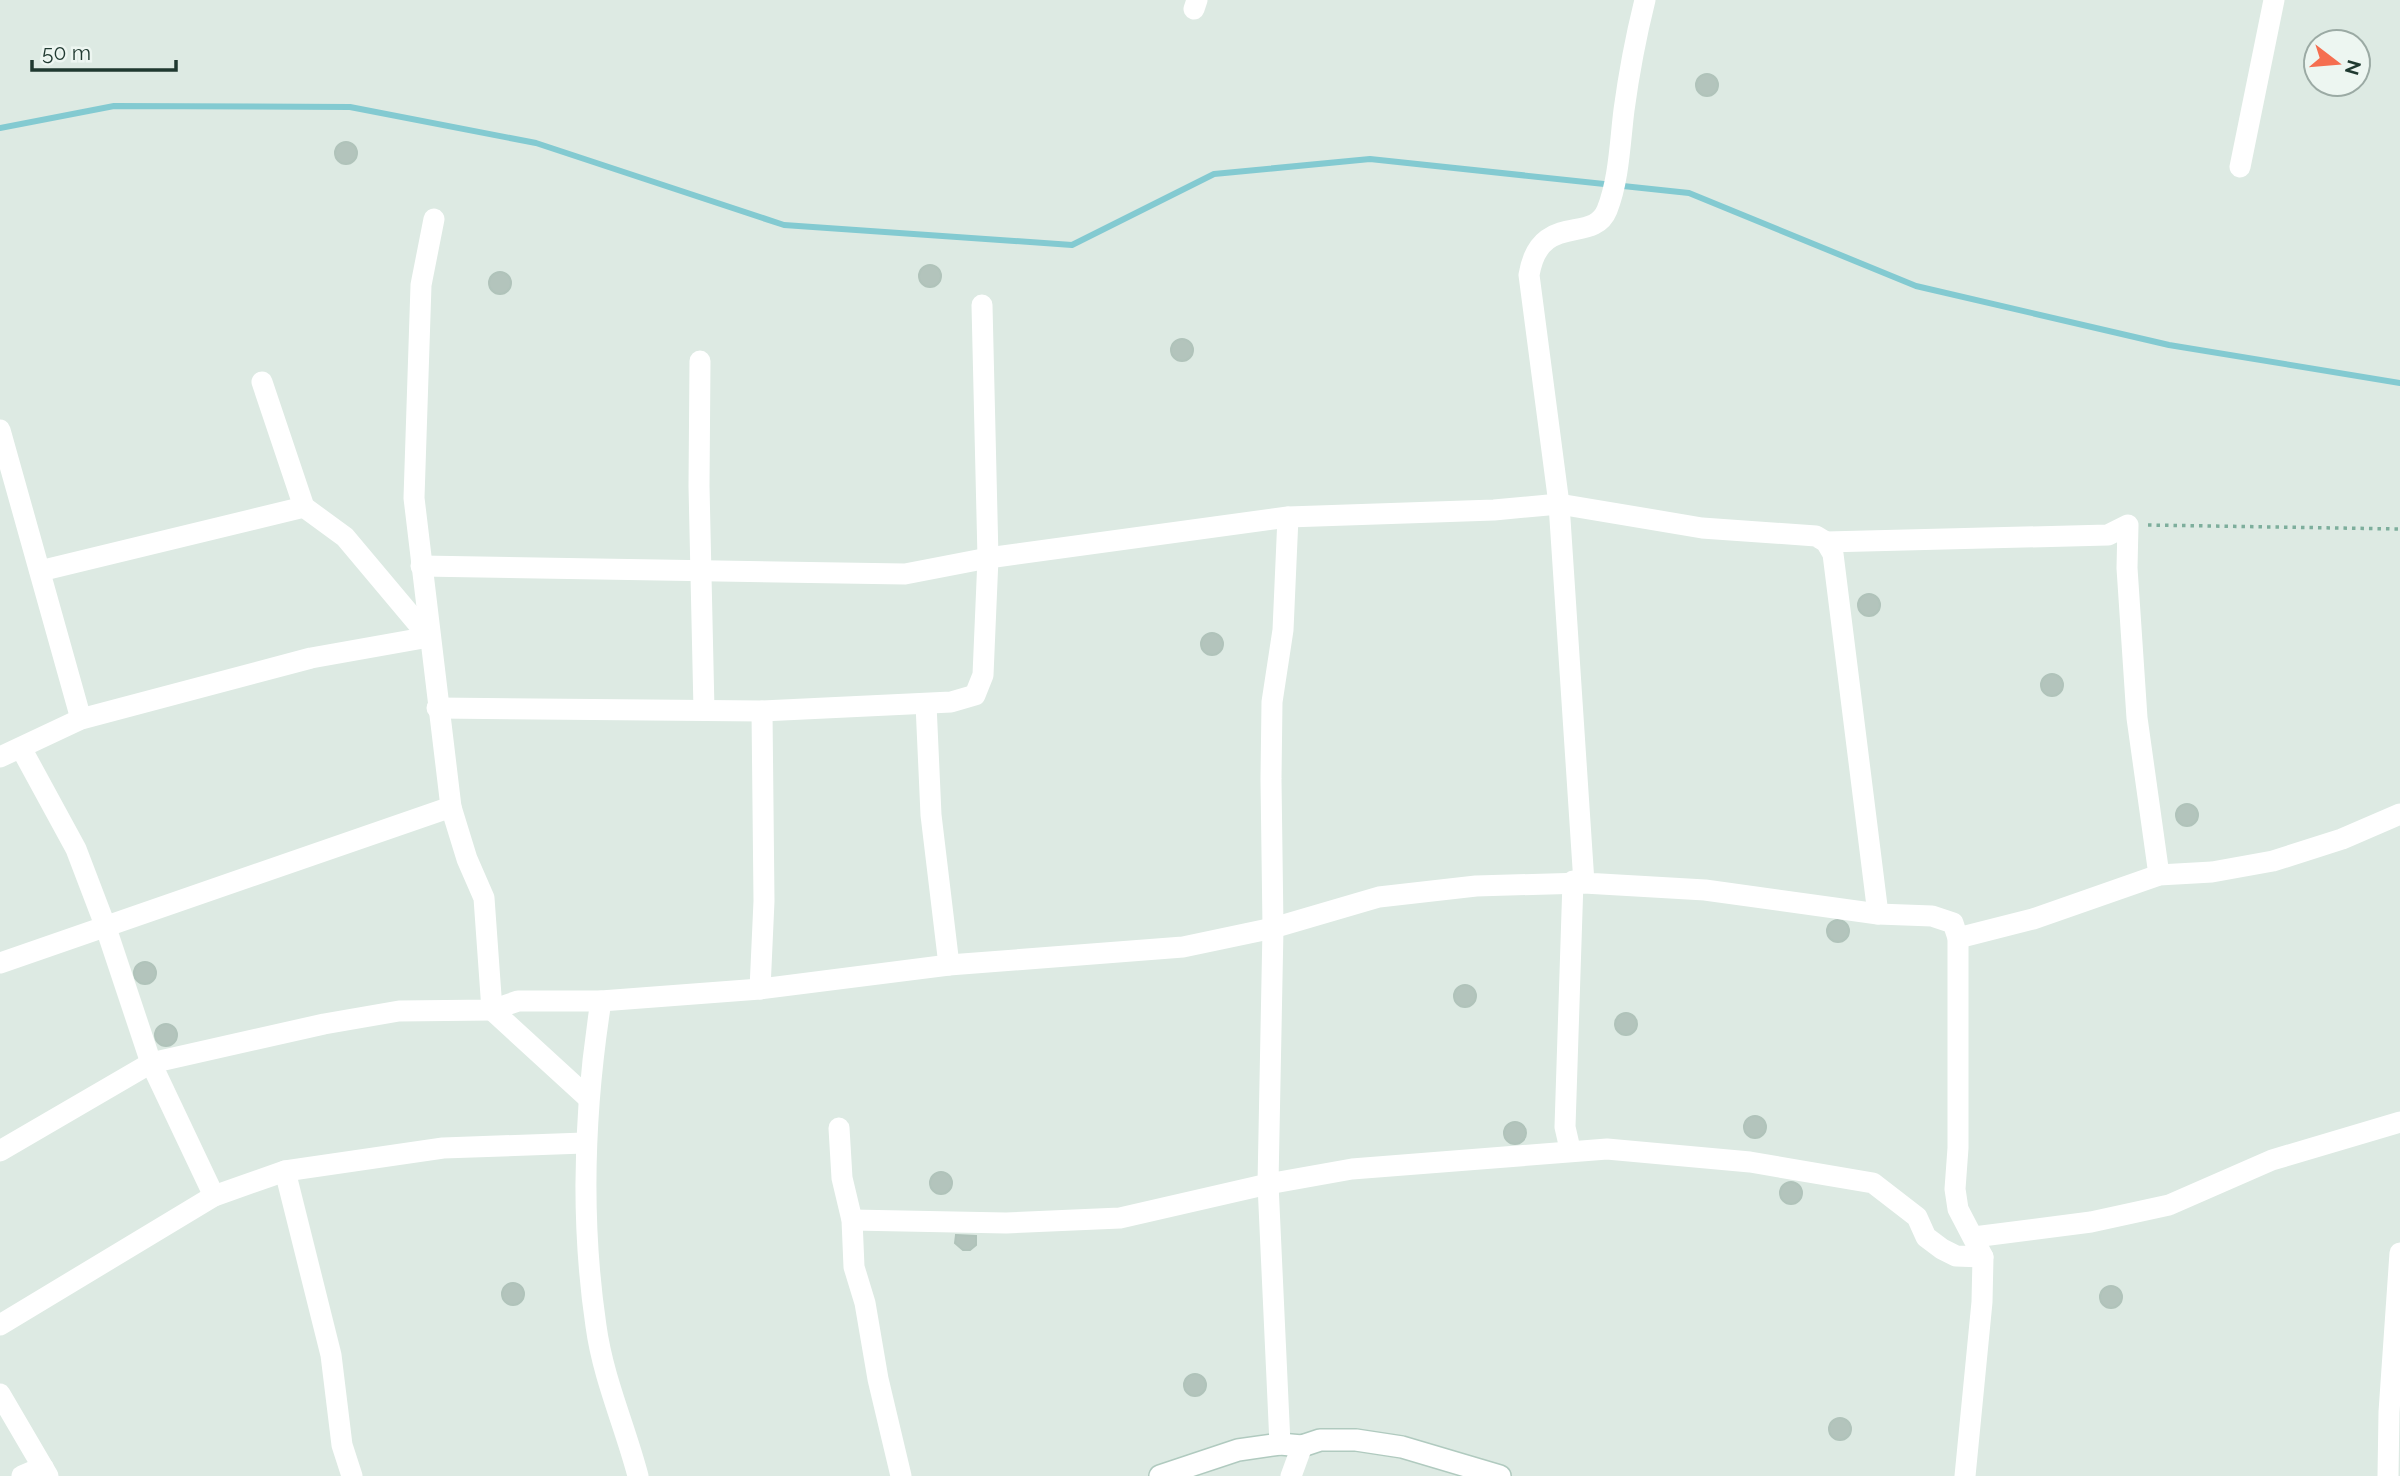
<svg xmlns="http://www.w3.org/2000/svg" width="2400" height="1476" font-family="Raleway,sans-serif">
	<rect width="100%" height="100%" fill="#ddeae3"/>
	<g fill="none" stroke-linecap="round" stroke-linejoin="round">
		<polyline stroke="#83cad1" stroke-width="6" points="0,128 114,106 350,107 536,143 784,225 1072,245 1214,174 1370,159 1689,193 1916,286 2169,345 2400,383"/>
	</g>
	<g fill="#b3c4bc" stroke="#b0c3ba" stroke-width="2">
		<circle cx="1707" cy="85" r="11"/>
		<circle cx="346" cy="153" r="11"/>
		<circle cx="930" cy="276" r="11"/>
		<circle cx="500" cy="283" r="11"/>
		<circle cx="1182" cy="350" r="11"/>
		<circle cx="1869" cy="605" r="11"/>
		<circle cx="1212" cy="644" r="11"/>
		<circle cx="2052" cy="685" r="11"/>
		<circle cx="2187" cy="815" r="11"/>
		<circle cx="1838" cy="931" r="11"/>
		<circle cx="145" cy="973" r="11"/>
		<circle cx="1465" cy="996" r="11"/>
		<circle cx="1626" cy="1024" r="11"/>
		<circle cx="166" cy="1035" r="11"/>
		<circle cx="1755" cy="1127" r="11"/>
		<circle cx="1515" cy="1133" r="11"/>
		<circle cx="941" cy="1183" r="11"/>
		<circle cx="1791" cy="1193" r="11"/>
		<polygon points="956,1235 976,1236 976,1245 970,1250 963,1250 955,1243"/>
		<circle cx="513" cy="1294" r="11"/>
		<circle cx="2111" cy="1297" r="11"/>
		<circle cx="1195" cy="1385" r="11"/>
		<circle cx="1840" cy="1429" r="11"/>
	</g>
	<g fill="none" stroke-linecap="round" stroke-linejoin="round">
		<g stroke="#b0cabf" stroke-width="24">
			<polyline id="secondary" points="1160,1476 1238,1450 1280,1444 1302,1446 1320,1440 1356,1440 1402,1447 1500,1476"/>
		</g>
		<polyline stroke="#7dae9c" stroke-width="3.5" stroke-dasharray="3.5 5" stroke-linecap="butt" points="2148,525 2400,529"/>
		<g stroke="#fff" stroke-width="21">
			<path d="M1645 0C1636 36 1629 73 1624 110 1620 142 1619 180 1607 210 1593 245 1540 210 1529 275L1559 504 1584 883 1705 890 1878 914 1932 916 1953 923 1958 938V1148L1955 1189 1958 1209 1983 1257 1982 1302 1965 1476"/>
			<polyline points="1194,9 1197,0"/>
			<polyline points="2240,167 2274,0"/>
			<polyline points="434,219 421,285 414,498 451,807 467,859 484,898 492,1010 587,1097"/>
			<polyline points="700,361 699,486 704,710"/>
			<polyline points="0,430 81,719"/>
			<polyline points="1826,542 2108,535 2128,525 2127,568 2137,718 2159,875"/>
			<polyline points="421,566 905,574 988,558 1288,517 1494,510 1559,504 1702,528 1816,536 1826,542 1833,554 1878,914"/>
			<polyline points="40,571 304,507"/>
			<polyline points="926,704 931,815 949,965"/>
			<polyline points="437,708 762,711 951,702 975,695 983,675 988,558 982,305"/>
			<polyline points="21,748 76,849 105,925 151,1063 214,1196"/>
			<polyline points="0,757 81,719 311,658 429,637 345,537 304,507 262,382"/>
			<polyline points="1958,938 2033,919 2159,875 2212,872 2273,861 2342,839 2400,814"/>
			<polyline points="0,963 451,807"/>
			<polyline points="760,989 764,901 762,711"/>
			<path d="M601 1001C584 1109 580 1218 596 1326 603 1378 625 1426 638 1476"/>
			<polyline points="839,1128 842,1178 852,1220 854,1267 865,1303 878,1379 901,1476"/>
			<polyline points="1570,1149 1565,1127 1573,881"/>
			<polyline points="0,1151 151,1063 324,1024 399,1011 492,1010 518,1001 601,1001 760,989 949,965 1183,947 1273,928 1379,897 1476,886 1584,883"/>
			<polyline points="285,1171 331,1355 342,1445 352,1476"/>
			<polyline points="852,1220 1006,1223 1120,1218 1268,1184 1352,1169 1607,1149 1750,1162 1873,1183 1917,1217 1926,1237 1942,1249 1956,1256 1983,1257"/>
			<polyline points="1974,1237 2091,1222 2169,1205 2272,1160 2400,1122"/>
			<polyline points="0,1325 214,1196 285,1171 443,1148 584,1143"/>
			<polyline points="0,1394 48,1476"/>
			<polyline points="1280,1444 1268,1184 1273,928 1271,779 1272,702 1283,630 1288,517"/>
			<polyline points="22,1476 43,1467"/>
			<polyline points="1291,1476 1302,1446"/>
			<polyline points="2388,1476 2389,1412 2400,1253"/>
		</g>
		<use href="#secondary" stroke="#fff" stroke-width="21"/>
	</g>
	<g transform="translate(2337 63) rotate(106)"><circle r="33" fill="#edf6f1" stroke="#9baaa4" stroke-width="2"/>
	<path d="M0-5L12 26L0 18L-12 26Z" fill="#f56e50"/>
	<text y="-10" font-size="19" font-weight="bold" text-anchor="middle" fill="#1f3930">N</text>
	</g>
	<path d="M32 60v10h144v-10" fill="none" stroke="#1f3930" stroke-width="3.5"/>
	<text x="42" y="60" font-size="21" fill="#1f3930" stroke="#edf6f1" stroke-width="5" paint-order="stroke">50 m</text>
</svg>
